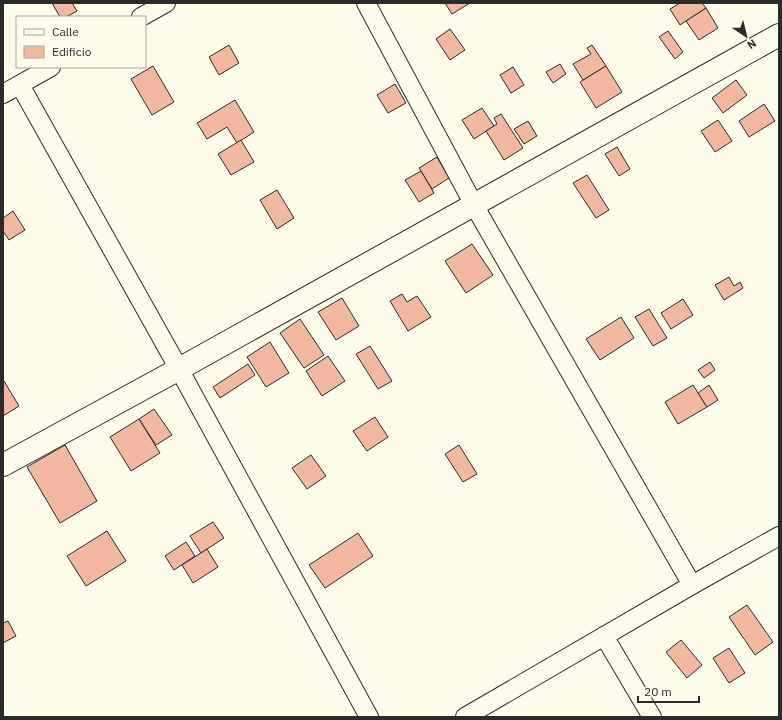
<svg xmlns="http://www.w3.org/2000/svg" width="782" height="720" font-family="'IBM Plex Sans',sans-serif">
	<rect width="100%" height="100%" fill="#fdfbea"/>
	<g fill="#f2b8a0" stroke="#2b2b2b">
		<polygon points="52,3 72,3 77,11 66,17 60,17"/>
		<polygon points="445,3 470,3 452,14"/>
		<polygon points="680,3 702,3 706,8 680,25 670,9"/>
		<polygon points="706,8 718,28 699,40 686,21"/>
		<polygon points="450,29 465,50 450,60 436,39"/>
		<polygon points="668,31 683,52 675,59 659,37"/>
		<polygon points="229,45 239,63 219,75 209,57"/>
		<polygon points="592,45 606,66 583,80 573,64 591,54 587,48"/>
		<polygon points="560,64 566,74 553,83 546,72"/>
		<polygon points="153,66 174,102 152,115 131,79"/>
		<polygon points="606,66 622,92 596,108 580,82"/>
		<polygon points="513,67 524,85 511,93 500,75"/>
		<polygon points="736,80 747,95 723,113 712,98"/>
		<polygon points="395,84 406,103 388,113 377,95"/>
		<polygon points="235,100 254,132 237,143 227,127 207,139 197,123"/>
		<polygon points="764,104 775,121 749,137 739,121"/>
		<polygon points="482,108 494,126 474,139 462,120"/>
		<polygon points="501,114 523,148 504,160 486,131 497,124 494,118"/>
		<polygon points="718,120 732,141 715,152 701,131"/>
		<polygon points="528,121 537,136 524,144 514,129"/>
		<polygon points="241,140 254,162 231,175 218,154"/>
		<polygon points="617,147 630,169 619,176 605,154"/>
		<polygon points="437,157 449,178 432,189 419,168"/>
		<polygon points="421,171 434,193 419,202 405,180"/>
		<polygon points="587,175 609,210 596,218 573,183"/>
		<polygon points="277,190 294,218 277,229 260,200"/>
		<polygon points="13,211 25,230 9,240 3,231 3,218"/>
		<polygon points="472,244 493,275 466,293 445,261"/>
		<polygon points="729,277 734,286 740,282 743,288 724,300 715,285"/>
		<polygon points="402,294 407,302 417,296 431,317 408,331 390,301"/>
		<polygon points="342,298 359,326 336,340 318,312"/>
		<polygon points="683,299 693,315 671,329 661,313"/>
		<polygon points="649,309 667,338 653,346 635,317"/>
		<polygon points="621,317 634,338 600,360 586,339"/>
		<polygon points="300,319 324,355 304,368 280,333"/>
		<polygon points="270,342 289,373 266,387 247,357"/>
		<polygon points="370,346 392,381 378,389 356,354"/>
		<polygon points="328,356 345,381 322,396 306,371"/>
		<polygon points="710,362 715,370 704,378 698,370"/>
		<polygon points="248,364 255,375 220,398 213,387"/>
		<polygon points="4,381 19,406 3,416 3,382"/>
		<polygon points="693,385 707,407 678,424 665,402"/>
		<polygon points="709,385 718,400 707,407 698,393"/>
		<polygon points="154,409 172,435 156,445 139,419"/>
		<polygon points="375,417 388,437 367,451 353,431"/>
		<polygon points="139,419 160,453 131,471 110,437"/>
		<polygon points="65,445 97,501 60,523 27,467"/>
		<polygon points="459,445 477,474 463,482 445,454"/>
		<polygon points="311,455 326,476 307,489 292,468"/>
		<polygon points="213,522 224,538 201,553 190,536"/>
		<polygon points="107,531 126,561 86,586 67,556"/>
		<polygon points="358,533 373,556 325,588 309,565"/>
		<polygon points="186,542 195,556 174,570 165,556"/>
		<polygon points="207,549 218,567 193,583 182,565"/>
		<polygon points="747,605 773,642 755,655 729,617"/>
		<polygon points="8,621 16,636 3,643 3,623"/>
		<polygon points="681,640 702,665 687,678 666,652"/>
		<polygon points="729,648 745,673 729,683 713,658"/>
	</g>
	<g fill="none" stroke-linecap="round" stroke-linejoin="round">
		<g stroke="#2b2b2b" stroke-width="20">
			<g id="street">
				<polyline points="366,3 474,205 692,585"/>
				<polyline points="141,17 166,3"/>
				<polyline points="20,85 179,369 369,717"/>
				<polyline points="3,94 51,67"/>
				<polyline points="604,636 652,717"/>
				<polyline points="465,717 692,585 779,536"/>
			</g>
		</g>
		<g stroke="#2b2b2b" stroke-width="24">
			<polyline id="secondary" points="3,465 179,369 779,35"/>
		</g>
		<use href="#street" stroke="#fdfbea" stroke-width="18"/>
		<use href="#secondary" stroke="#fdfbea" stroke-width="22"/>
	</g>
	<rect width="782" height="720" fill="none" stroke="#2b2b2b" stroke-width="8"/>
	<rect x="16" y="16" width="130" height="52" fill="#fdfbea" stroke="#a9a89e"/>
	<rect x="24" y="29" width="20" height="6" fill="#fdfbea" stroke="#a9a89e"/>
	<text x="52" y="36" font-size="12" fill="#2b2b2b">Calle</text>
	<rect x="24" y="46" width="20" height="12" fill="#f2b8a0" stroke="#a9a89e"/>
	<text x="52" y="56" font-size="12" fill="#2b2b2b">Edificio</text>
	<g transform="translate(746 36) rotate(145)" stroke="#fdfbea" stroke-width="3" paint-order="stroke">
	<path d="M0-3L7 15L0 10L-7 15Z" fill="#2b2b2b"/>
	<text y="-6" font-size="11" font-weight="bold" text-anchor="middle" fill="#2b2b2b">N</text>
	</g>
	<path d="M638 696v6h61v-6" fill="none" stroke="#2b2b2b" stroke-width="2"/>
	<text x="644" y="696" font-size="12" fill="#2b2b2b" stroke="#fdfbea" stroke-width="3" paint-order="stroke">20 m</text>
</svg>
